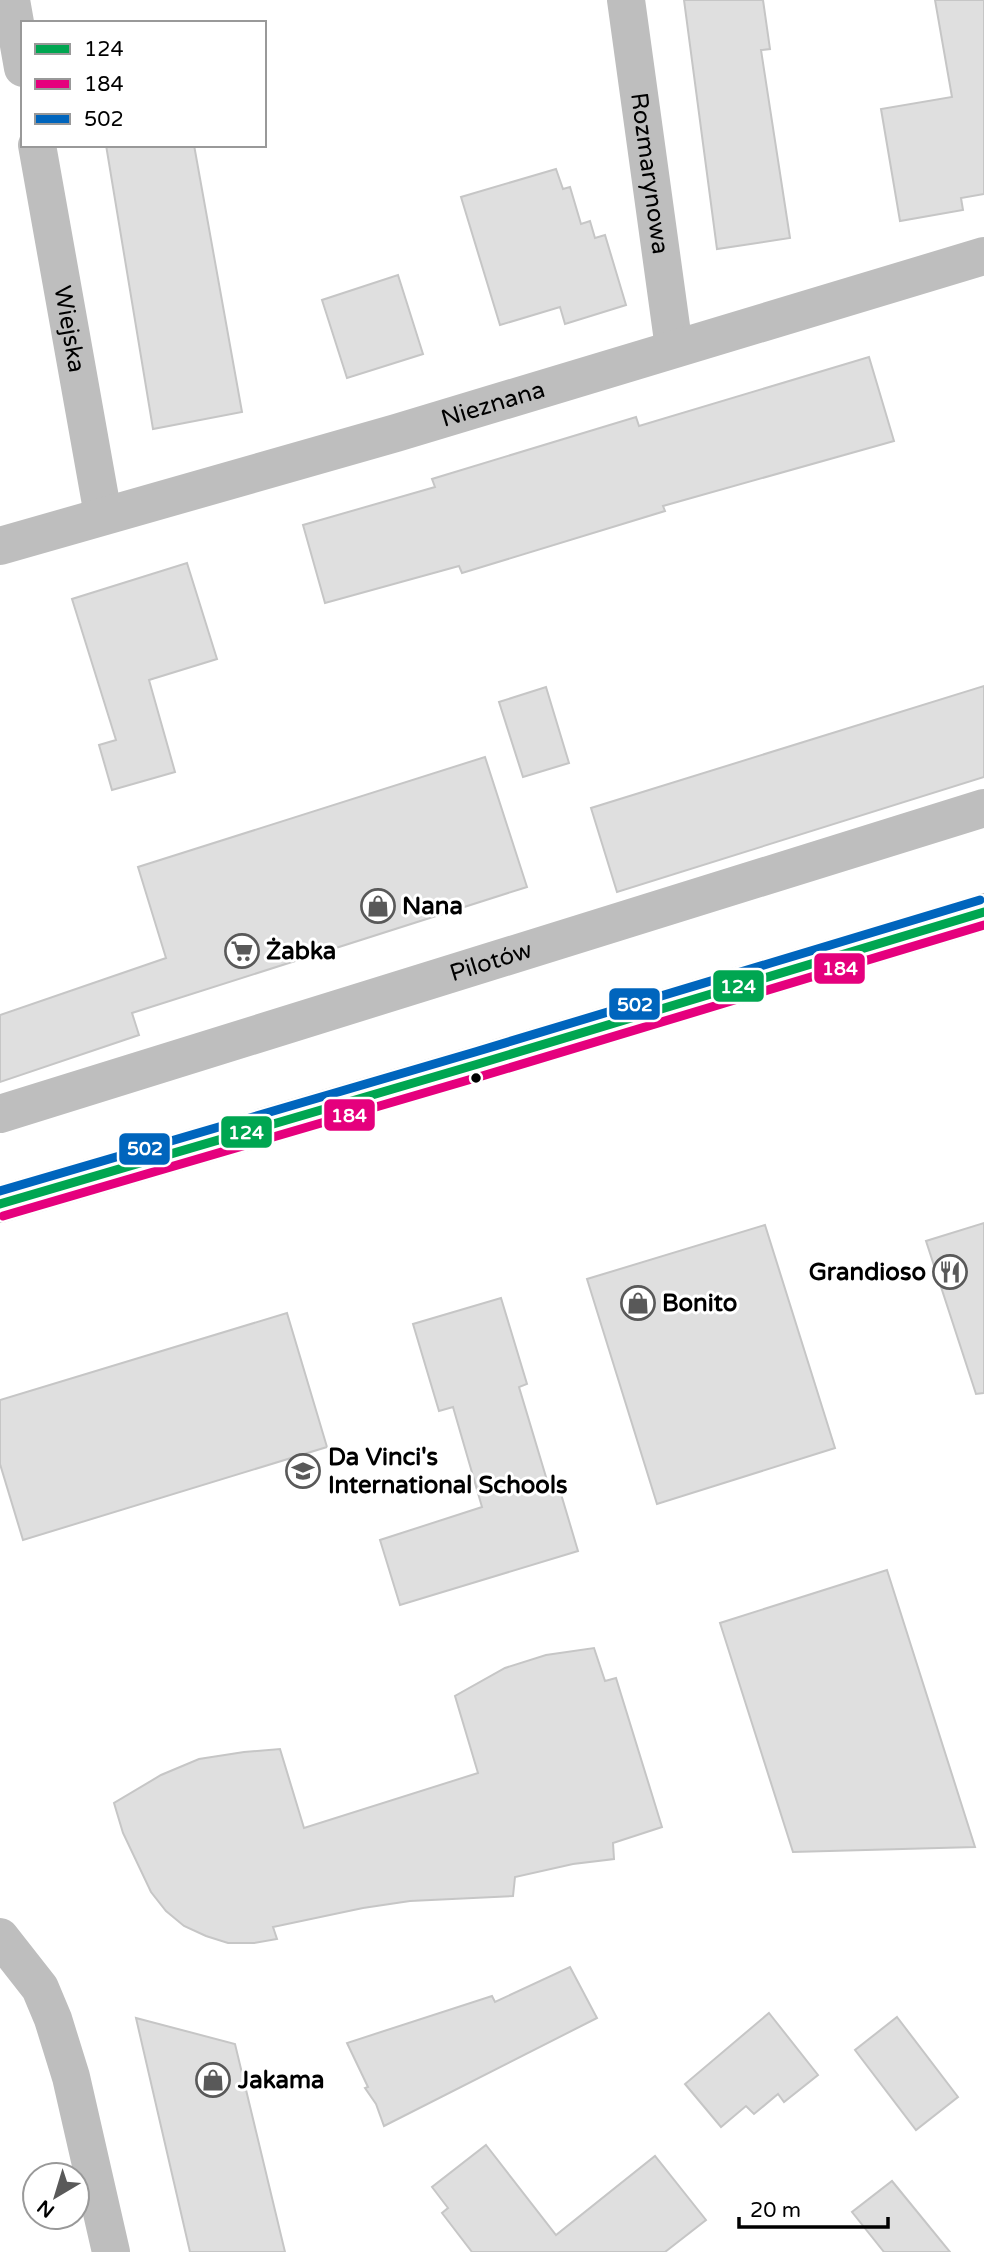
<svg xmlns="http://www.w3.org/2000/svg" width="984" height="2252" font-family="'Varela Round',sans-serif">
	<rect width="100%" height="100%" fill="#fff"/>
	<g fill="#dfdfdf" stroke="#c6c6c6" stroke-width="2">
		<polygon points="684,0 763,0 770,49 761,50 790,238 717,249"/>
		<polygon points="935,0 984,0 984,194 961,198 963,210 900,221 881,109 952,97"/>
		<polygon points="106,145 194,145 242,412 153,429"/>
		<polygon points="556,169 563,189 570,187 581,224 590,221 595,238 605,235 626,305 565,324 560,307 500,325 461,197"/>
		<polygon points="398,275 423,354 347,378 322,300"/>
		<polygon points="869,357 894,441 663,506 665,511 462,573 459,566 325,603 303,525 435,487 432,479 636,417 639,426"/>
		<polygon points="187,563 217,659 149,680 175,772 112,790 99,745 116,740 72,599"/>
		<polygon points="984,686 984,777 617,892 591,808"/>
		<polygon points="546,687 569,763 523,777 499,702"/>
		<polygon points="485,757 527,887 132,1013 139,1035 0,1082 0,1015 166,958 138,867"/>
		<polygon points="984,1223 984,1393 976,1394 926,1241"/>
		<polygon points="765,1225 835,1448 657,1504 587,1279"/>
		<polygon points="501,1298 527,1384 519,1387 549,1487 558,1484 578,1551 400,1605 380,1540 482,1507 453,1407 439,1411 413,1324"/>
		<polygon points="287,1313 327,1447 23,1540 0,1464 0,1400"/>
		<polygon points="887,1570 975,1847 793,1852 720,1623"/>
		<polygon points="594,1648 605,1681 616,1678 662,1827 613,1843 614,1859 573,1864 515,1877 513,1896 410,1901 363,1908 273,1927 277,1939 254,1943 228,1943 206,1936 184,1926 166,1911 151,1892 123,1833 114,1803 161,1775 199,1759 244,1752 280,1749 304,1828 478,1773 455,1696 505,1668 546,1655"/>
		<polygon points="570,1967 597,2018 384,2126 376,2104 365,2088 368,2087 347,2043 492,1996 495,2002"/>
		<polygon points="769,2013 818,2075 784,2102 778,2094 754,2114 746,2106 721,2127 685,2084"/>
		<polygon points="897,2017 958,2097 916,2130 855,2050"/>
		<polygon points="136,2018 235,2044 285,2252 190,2252"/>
		<polygon points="486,2145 556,2235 655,2156 706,2220 665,2252 472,2252 442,2213 448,2208 432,2187"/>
		<polygon points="892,2181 950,2252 884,2252 852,2212"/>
	</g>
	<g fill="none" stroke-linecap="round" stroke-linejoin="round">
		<g stroke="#bebebe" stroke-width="38">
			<polyline points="11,0 23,68"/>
			<path id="s1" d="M626 0 674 348"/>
			<path id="s2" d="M37 145 103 515"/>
			<path id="s3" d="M0 546 396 433 984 256"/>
			<path id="s4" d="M0 1114 984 808"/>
			<polyline points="0,1937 40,1988 53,2019 71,2077 111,2252"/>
		</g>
		<polyline stroke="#b8b8b8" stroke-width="38" points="0,1204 478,1064 984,912"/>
		<g stroke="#fff" stroke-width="14">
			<polyline id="bus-1" points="0,1204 478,1064 984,912"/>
		</g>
		<g stroke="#fff" stroke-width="14">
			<polyline id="bus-2" points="3,1216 482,1076 984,925"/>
		</g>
		<g stroke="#fff" stroke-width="14">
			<polyline id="bus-3" points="0,1191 475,1052 980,900"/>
		</g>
		<use href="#bus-1" stroke="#00a651" stroke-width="9"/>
		<use href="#bus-2" stroke="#e5007d" stroke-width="9"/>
		<use href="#bus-3" stroke="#0065bd" stroke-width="9"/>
	</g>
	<defs>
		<g id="shop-ring" transform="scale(1.75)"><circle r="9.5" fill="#fff" stroke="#595959" stroke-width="1.5"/><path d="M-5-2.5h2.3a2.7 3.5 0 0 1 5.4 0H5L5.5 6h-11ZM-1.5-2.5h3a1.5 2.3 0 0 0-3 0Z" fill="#595959"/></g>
		<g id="supermarket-ring" transform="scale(1.75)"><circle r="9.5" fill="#fff" stroke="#595959" stroke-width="1.5"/><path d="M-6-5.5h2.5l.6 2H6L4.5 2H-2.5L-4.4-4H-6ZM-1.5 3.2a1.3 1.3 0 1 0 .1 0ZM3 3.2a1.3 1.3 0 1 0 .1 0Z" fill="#595959"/></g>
		<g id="restaurant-ring" transform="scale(1.75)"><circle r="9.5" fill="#fff" stroke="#595959" stroke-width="1.5"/><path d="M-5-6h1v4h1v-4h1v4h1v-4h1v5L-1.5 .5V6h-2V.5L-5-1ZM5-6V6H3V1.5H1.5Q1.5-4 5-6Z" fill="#595959"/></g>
		<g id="school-ring" transform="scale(1.75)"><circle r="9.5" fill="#fff" stroke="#595959" stroke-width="1.5"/><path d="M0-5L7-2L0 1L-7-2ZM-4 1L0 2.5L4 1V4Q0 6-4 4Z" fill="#595959"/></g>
	</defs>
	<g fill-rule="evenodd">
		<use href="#shop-ring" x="378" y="906"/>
		<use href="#supermarket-ring" x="242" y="951"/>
		<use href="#restaurant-ring" x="950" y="1272"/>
		<use href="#shop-ring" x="638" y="1303"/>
		<use href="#school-ring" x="303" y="1471"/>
		<use href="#shop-ring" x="213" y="2080"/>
	</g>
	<circle fill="#000" stroke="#fff" stroke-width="2.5" cx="476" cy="1078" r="6"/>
	<g text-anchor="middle" stroke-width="6" stroke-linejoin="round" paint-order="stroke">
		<g font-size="24" fill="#000" stroke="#fff">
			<text dy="8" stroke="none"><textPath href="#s1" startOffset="175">Rozmarynowa</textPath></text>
			<text dy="8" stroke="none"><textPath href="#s2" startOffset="187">Wiejska</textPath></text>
			<text dy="8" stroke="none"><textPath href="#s3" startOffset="513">Nieznana</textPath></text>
			<text dy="8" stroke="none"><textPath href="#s4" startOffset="514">Pilotów</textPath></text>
		</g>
		<g font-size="24" font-weight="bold" fill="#000" stroke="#fff" text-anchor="start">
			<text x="402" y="914">Nana</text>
			<text x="266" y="959">Żabka</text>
			<text x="926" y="1280" text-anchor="end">Grandioso</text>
			<text x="662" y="1311">Bonito</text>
			<text x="328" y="1465">Da Vinci's<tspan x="328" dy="28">International Schools</tspan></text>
			<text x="238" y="2088">Jakama</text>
		</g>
	</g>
	<g stroke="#fff" stroke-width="2.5">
		<rect x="813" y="952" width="53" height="33" rx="7" fill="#e5007d"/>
		<rect x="712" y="969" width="53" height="34" rx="7" fill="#00a651"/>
		<rect x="608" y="987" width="53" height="34" rx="7" fill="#0065bd"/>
		<rect x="323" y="1098" width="53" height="34" rx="7" fill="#e5007d"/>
		<rect x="220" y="1115" width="53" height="34" rx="7" fill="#00a651"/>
		<rect x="118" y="1132" width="53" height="34" rx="7" fill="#0065bd"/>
	</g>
	<g font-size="19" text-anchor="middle" font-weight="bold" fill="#fff">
		<text x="840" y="975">184</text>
		<text x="738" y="993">124</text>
		<text x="635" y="1011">502</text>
		<text x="349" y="1122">184</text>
		<text x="246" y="1139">124</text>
		<text x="145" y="1155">502</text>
	</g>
	<rect x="21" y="21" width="245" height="126" fill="#ffffff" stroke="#999999" stroke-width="2"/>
	<rect x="35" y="44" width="35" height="10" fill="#00a651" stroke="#999999" stroke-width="2"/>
	<text x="84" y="56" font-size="21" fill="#000000">124</text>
	<rect x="35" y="79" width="35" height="10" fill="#e5007d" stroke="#999999" stroke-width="2"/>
	<text x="84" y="91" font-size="21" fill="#000000">184</text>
	<rect x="35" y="114" width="35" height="10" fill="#0065bd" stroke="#999999" stroke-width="2"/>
	<text x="84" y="126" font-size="21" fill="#000000">502</text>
	<g transform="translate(56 2196) rotate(218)"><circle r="33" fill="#ffffff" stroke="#999999" stroke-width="2"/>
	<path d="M0-5L12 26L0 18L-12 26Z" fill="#595959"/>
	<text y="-10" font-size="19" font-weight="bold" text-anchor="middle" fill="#000000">N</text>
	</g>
	<path d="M739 2217v10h149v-10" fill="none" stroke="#000000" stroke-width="3.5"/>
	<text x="750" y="2217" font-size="21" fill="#000000" stroke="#ffffff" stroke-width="5" paint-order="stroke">20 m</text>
</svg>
